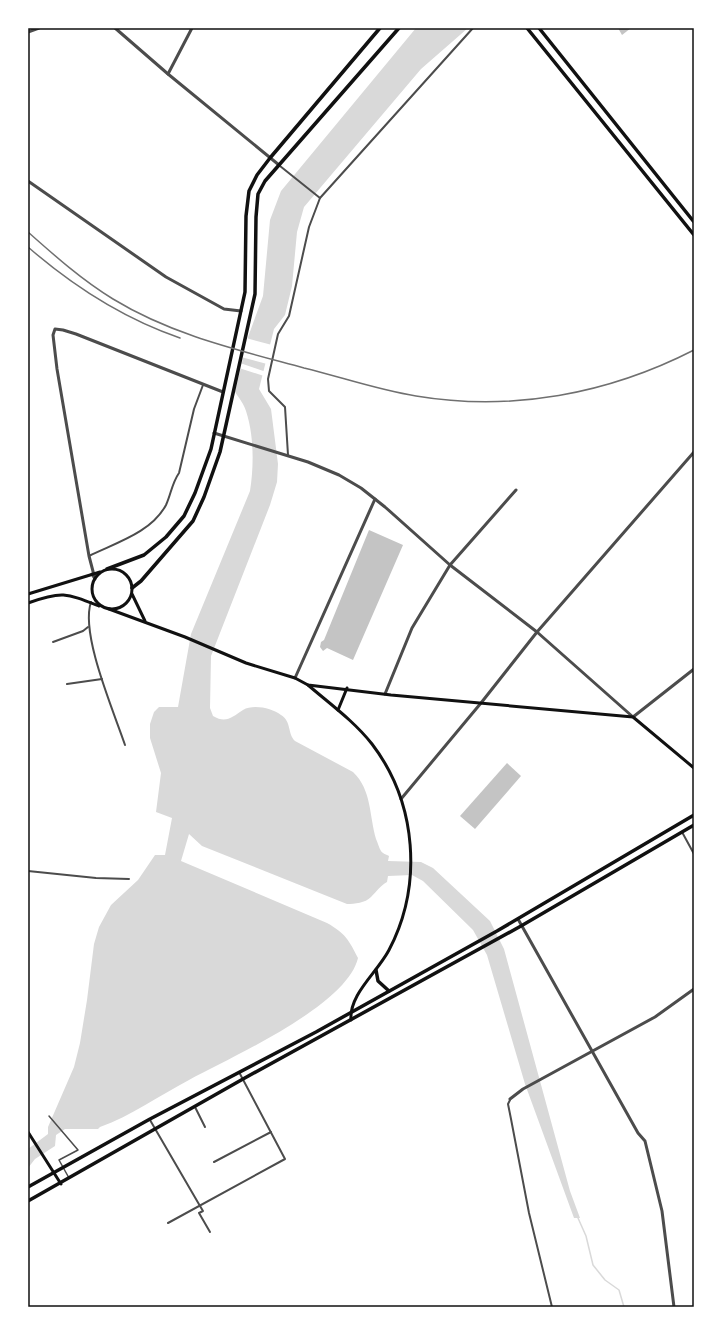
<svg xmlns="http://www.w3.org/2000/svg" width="722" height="1335" font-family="'DejaVu Sans',sans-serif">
	<rect width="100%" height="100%" fill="#fff"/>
	<path fill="#d9d9d9" d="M416 28H468L421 69 304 207 297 232 292 286 285 315 274 329 259 389 271 409 278 464 277 482 270 505 211 656 210 708 213 716C226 724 232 717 243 710 253 704 272 708 281 715 292 722 287 733 295 741L353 772C372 790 369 816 376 839 378 843 379 848 381 851 382 853 387 855 389 856L388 861 421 862 433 868 490 921 504 949 570 1191 580 1218H574L525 1084 487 955 473 930 423 881 412 875 388 876 387 882C380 886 377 891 371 897 365 903 355 904 347 904L202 846 189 834 181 861 327 923C345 933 349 940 358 958 347 1006 231 1057 189 1080 160 1095 131 1116 100 1127L98 1129H65L56 1135 55 1146 35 1159 28 1168V1149L48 1134V1127L74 1067 80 1043 87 1000 94 944 99 927 111 905 138 880 155 855H165L172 818 156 812 161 773 150 738V724L154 712 159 707H178L191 634 250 491C254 466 254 435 246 411 244 404 239 398 235 392L248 337 263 296 270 220 281 191Z"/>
	<g fill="#fff">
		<polygon points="246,338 272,345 267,364 241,357"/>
		<polygon points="240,363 266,372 264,376 239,368"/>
	</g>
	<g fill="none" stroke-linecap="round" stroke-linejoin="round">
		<polyline stroke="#d9d9d9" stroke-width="1.5" points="578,1218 586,1236 593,1265 605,1280 619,1290 624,1307"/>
	</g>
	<g fill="#c4c4c4">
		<polygon points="618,28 631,28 622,35"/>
		<polygon points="369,530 403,545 353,660 327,648 323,651 320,647 321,642 324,640"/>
		<polygon points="507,763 521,776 475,829 460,816"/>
	</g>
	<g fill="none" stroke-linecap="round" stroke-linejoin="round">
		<polyline stroke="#4c4c4c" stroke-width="1.5" points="49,1116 78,1150 59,1160 69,1178"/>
		<g stroke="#4c4c4c" stroke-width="2">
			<polyline points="280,166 320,198"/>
			<polyline points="288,455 285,407 269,391 268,379 278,334 289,316 309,227 320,198 473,28"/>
			<path d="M89 556C115 543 151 533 166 505 171 494 172 483 179 473L194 409 203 385"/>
			<path d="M91 602C80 634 114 712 125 745"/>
			<polyline points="53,642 83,631 88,627"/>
			<polyline points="67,684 102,679"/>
			<polyline points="682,832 694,854"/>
			<polyline points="28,871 96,878 129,879"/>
			<polyline points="510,1100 508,1104 511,1119 529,1213 552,1307"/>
			<polyline points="195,1107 205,1127"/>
			<polyline points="150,1120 200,1206 203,1211 199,1213 210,1232"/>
			<polyline points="214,1162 271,1132"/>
			<polyline points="168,1223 285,1159 239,1072"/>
		</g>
		<g stroke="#4c4c4c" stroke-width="3">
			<polyline points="115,28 168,74"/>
			<polyline points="192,28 168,74 279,165"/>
			<polyline points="28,32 39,28"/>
			<polyline points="28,181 166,277 224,309 241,311"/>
			<polyline points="214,433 308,462 339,475 361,488 385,507 450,565 537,632 633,717 694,669"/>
			<polyline points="92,574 95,579 89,556 57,369 53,335 55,329 63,330 76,334 223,392"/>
			<polyline points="295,678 375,499"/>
			<polyline points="385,694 412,628 450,565 516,490"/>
			<polyline points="401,799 481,703 537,632 694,452"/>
			<polyline points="518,919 638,1133 645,1141 662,1211 674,1307"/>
			<polyline points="510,1099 523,1089 655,1017 694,989"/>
		</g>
		<g stroke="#111" stroke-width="3">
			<circle cx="112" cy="589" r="20"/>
			<polyline points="28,594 100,572"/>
			<polyline points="132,594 145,621"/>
			<path d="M28 603C62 591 66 593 99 606"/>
			<polyline points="109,609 185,637 246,663 295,678 308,685 391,695 633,717 694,768"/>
			<path d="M308 685C330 704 354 721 372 744 417 803 423 885 389 950 377 973 349 994 351 1020"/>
			<polyline points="338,710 347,688"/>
			<polyline points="28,1132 61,1184"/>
		</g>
		<g stroke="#111" stroke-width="3.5">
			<polyline points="107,569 144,555 166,537 184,516 195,493 211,449 245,292 246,216 249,191 257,175 270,158 380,28"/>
			<polyline points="132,588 141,581 193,521 204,497 220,452 255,294 256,217 258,194 265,181 399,28"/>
		</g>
		<g stroke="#111" stroke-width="3.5">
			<polyline points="527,28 694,235"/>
			<polyline points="539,28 694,222"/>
			<polyline points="376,970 378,981 389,991"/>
			<polyline points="28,1187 150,1119 316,1032 497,931 694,815"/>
			<polyline points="28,1201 243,1079 521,926 694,825"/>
		</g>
		<g stroke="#707070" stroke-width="1.5">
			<path d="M28 232C55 256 82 280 113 299 172 335 238 350 304 368 341 377 378 390 416 396 512 412 608 394 694 350"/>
			<path d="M28 247C74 287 122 318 180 338"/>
		</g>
	</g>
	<rect width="722" height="1335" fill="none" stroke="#ffffff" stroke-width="58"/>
	<rect x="29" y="29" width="664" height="1277" fill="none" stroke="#111" stroke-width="1.5"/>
</svg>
